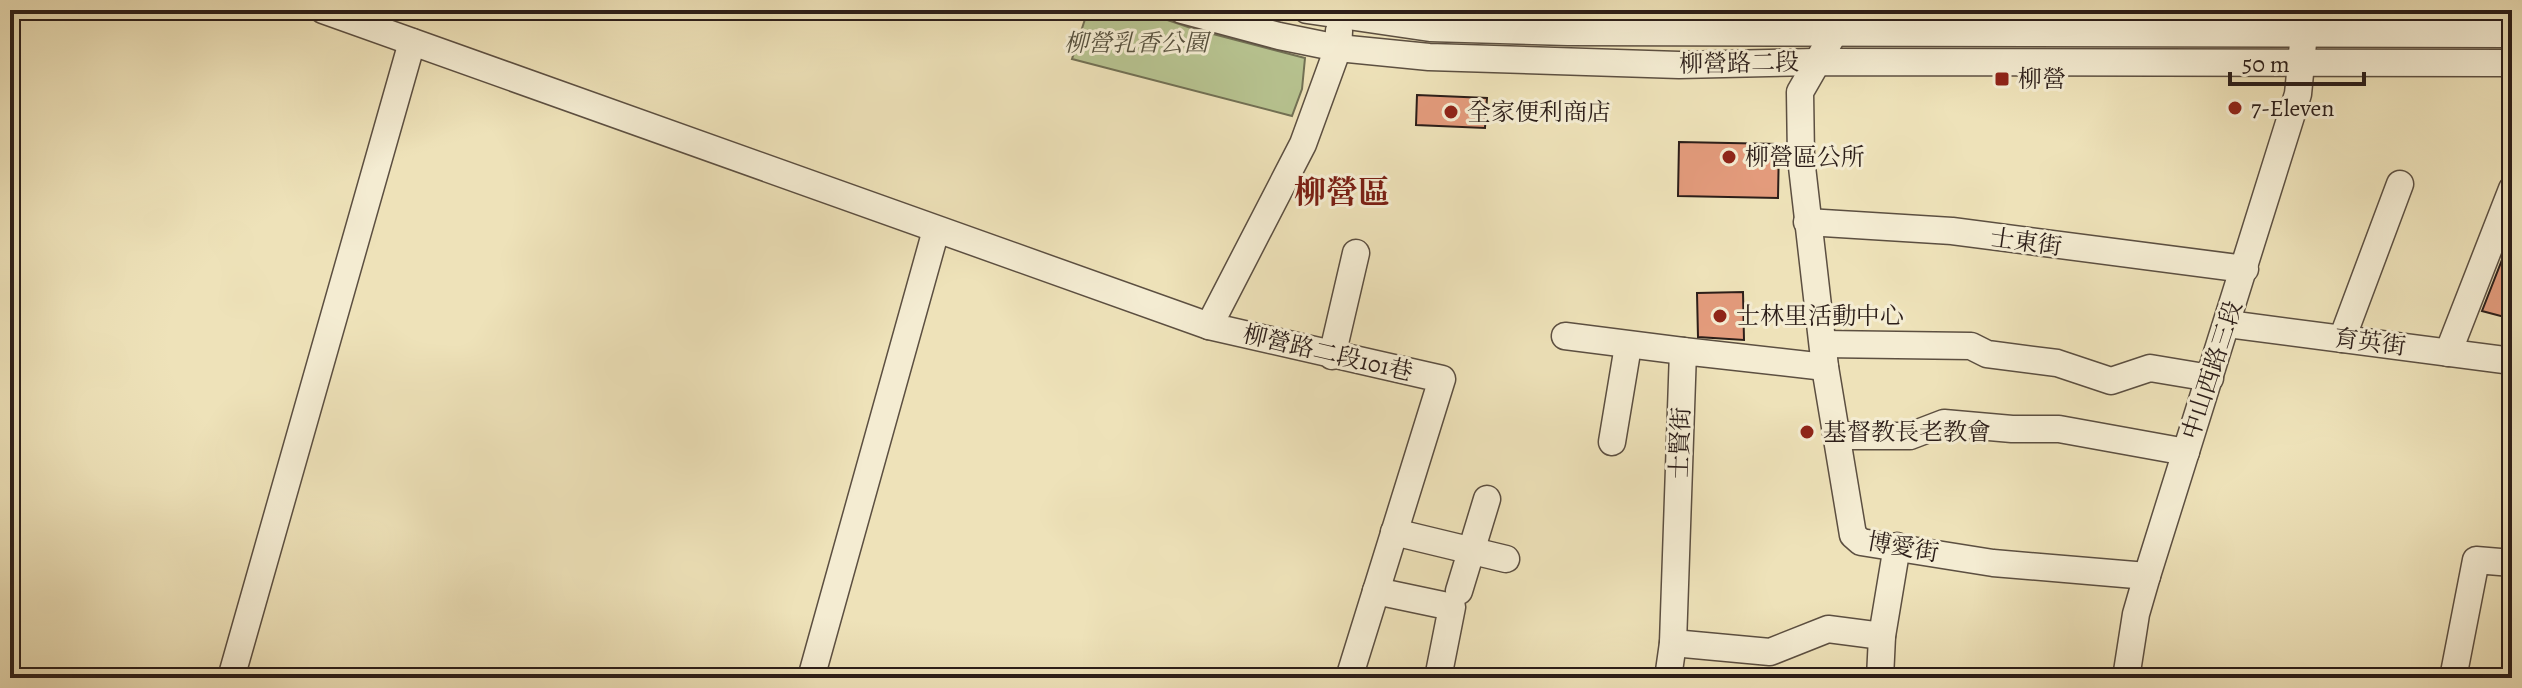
<svg xmlns="http://www.w3.org/2000/svg" width="2522" height="688" font-family="Alegreya,'Noto Serif TC',serif">
	<rect width="100%" height="100%" fill="#eee2b9"/>
	<filter id="stains"><feTurbulence type="fractalNoise" baseFrequency=".0025" numOctaves="4"/><feColorMatrix values="0 0 0 0 .2 0 0 0 0 .09 0 0 0 0 .02 0 0 0 .5 -.17"/></filter>
	<radialGradient id="worn" r=".72"><stop offset=".6" stop-color="#630" stop-opacity="0"/><stop offset="1" stop-color="#630" stop-opacity=".3"/></radialGradient>
	<polygon fill="#b7c390" stroke="#727054" stroke-width="2" points="1088,10 1138,10 1194,29 1305,58 1302,89 1292,116 1072,59"/>
	<g fill="#e39b7c" stroke="#2c1e19" stroke-width="2">
		<polygon points="1417,95 1487,98 1485,128 1416,125"/>
		<polygon points="1679,142 1779,144 1778,198 1678,196"/>
		<polygon points="2507,247 2512,248 2512,319 2482,311"/>
		<polygon points="1743,292 1744,340 1698,337 1697,293"/>
	</g>
	<g fill="none" stroke-linecap="round" stroke-linejoin="round">
		<g stroke="#5c4f41" stroke-width="29">
			<g id="minor">
				<polyline points="323,10 1209,326"/>
				<polyline points="1182,10 1279,36 1338,48 1429,57 1679,65 1816,62 2512,63"/>
				<polyline points="1307,10 1430,28 1568,32 2512,34"/>
				<polyline points="1836,10 1834,33 1800,92 1801,158 1825,367 1853,535 1861,542 1993,563 2147,576"/>
				<polyline points="1339,31 1338,48 1303,144 1209,326 1442,379 1349,678"/>
				<polyline points="1807,222 1952,231 2245,269"/>
				<polyline points="2228,324 2512,361"/>
				<polyline points="1565,336 1683,351"/>
				<polyline points="2342,339 2400,184"/>
				<polyline points="1823,344 1971,346 1987,354 2057,363 2111,381 2150,368 2210,378"/>
				<polyline points="2448,353 2512,189"/>
				<polyline points="1332,356 1356,253"/>
				<polyline points="1837,436 1910,436 1944,423 2012,429 2059,429 2186,452"/>
				<polyline points="1612,442 1628,346"/>
				<polyline points="1394,532 1506,559"/>
				<polyline points="1376,591 1452,607 1438,678"/>
				<polyline points="1459,591 1487,499"/>
				<polyline points="1673,643 1770,652 1828,629 1882,636"/>
				<polyline points="231,678 412,42"/>
				<polyline points="811,678 936,230"/>
				<polyline points="1668,678 1673,643 1683,351 1825,367"/>
				<polyline points="1880,678 1882,636 1897,546"/>
				<polyline points="2126,678 2136,614 2147,576 2298,94 2304,33 2309,10"/>
				<polyline points="2453,678 2476,560 2512,563"/>
			</g>
		</g>
		<use href="#minor" stroke="#f4ecd2" stroke-width="26"/>
	</g>
	<g fill="#8f2418" stroke="#f4ecd2" stroke-width="3">
		<rect x="1994" y="71" width="16" height="16" rx="4"/>
		<circle cx="2235" cy="108" r="8"/>
		<circle cx="1451" cy="112" r="8"/>
		<circle cx="1729" cy="157" r="8"/>
		<circle cx="1720" cy="316" r="8"/>
		<circle cx="1807" cy="432" r="8"/>
	</g>
	<g text-anchor="middle" stroke-width="6" stroke-linejoin="round" paint-order="stroke">
		<g font-size="24" font-style="italic" fill="#56503d" stroke="#f4ecd2">
			<text x="1136" y="51">柳營乳香公園</text>
		</g>
		<g font-size="24" fill="#2c1e19" stroke="#f4ecd2">
			<text transform="translate(1739 63) rotate(-1)" y="8">柳營路二段</text>
			<text transform="translate(2026 242) rotate(8)" y="8">士東街</text>
			<text transform="translate(2370 342) rotate(7)" y="8">育英街</text>
			<text transform="translate(1328 353) rotate(13)" y="8">柳營路二段101巷</text>
			<text transform="translate(2212 370) rotate(-72)" y="8">中山西路三段</text>
			<text transform="translate(1680 443) rotate(-88)" y="8">士賢街</text>
			<text transform="translate(1903 547) rotate(10)" y="8">博愛街</text>
		</g>
		<g font-size="24" fill="#2c1e19" stroke="#f4ecd2" text-anchor="start">
			<text x="2018" y="87">柳營</text>
			<text x="2251" y="116">7-Eleven</text>
			<text x="1467" y="120">全家便利商店</text>
			<text x="1745" y="165">柳營區公所</text>
			<text x="1736" y="324">士林里活動中心</text>
			<text x="1823" y="440">基督教長老教會</text>
		</g>
		<g font-size="32" font-weight="bold" fill="#7a1f14" stroke="#f4ecd2">
			<text x="1342" y="203">柳營區</text>
		</g>
	</g>
	<rect width="2522" height="688" fill="none" stroke="#eee2b9" stroke-width="40"/>
	<rect x="12" y="12" width="2498" height="664" fill="none" stroke="#2c1e19" stroke-width="4"/>
	<rect x="20" y="20" width="2482" height="648" fill="none" stroke="#2c1e19" stroke-width="2"/>
	<path d="M2230 72v12h134v-12" fill="none" stroke="#2c1e19" stroke-width="4"/>
	<text x="2242" y="72" font-size="24" fill="#2c1e19" stroke="#f4ecd2" stroke-width="6" paint-order="stroke">50 m</text>
	<rect width="100%" height="100%" filter="url(#stains)"/>
	<rect width="100%" height="100%" fill="url(#worn)"/>
</svg>
